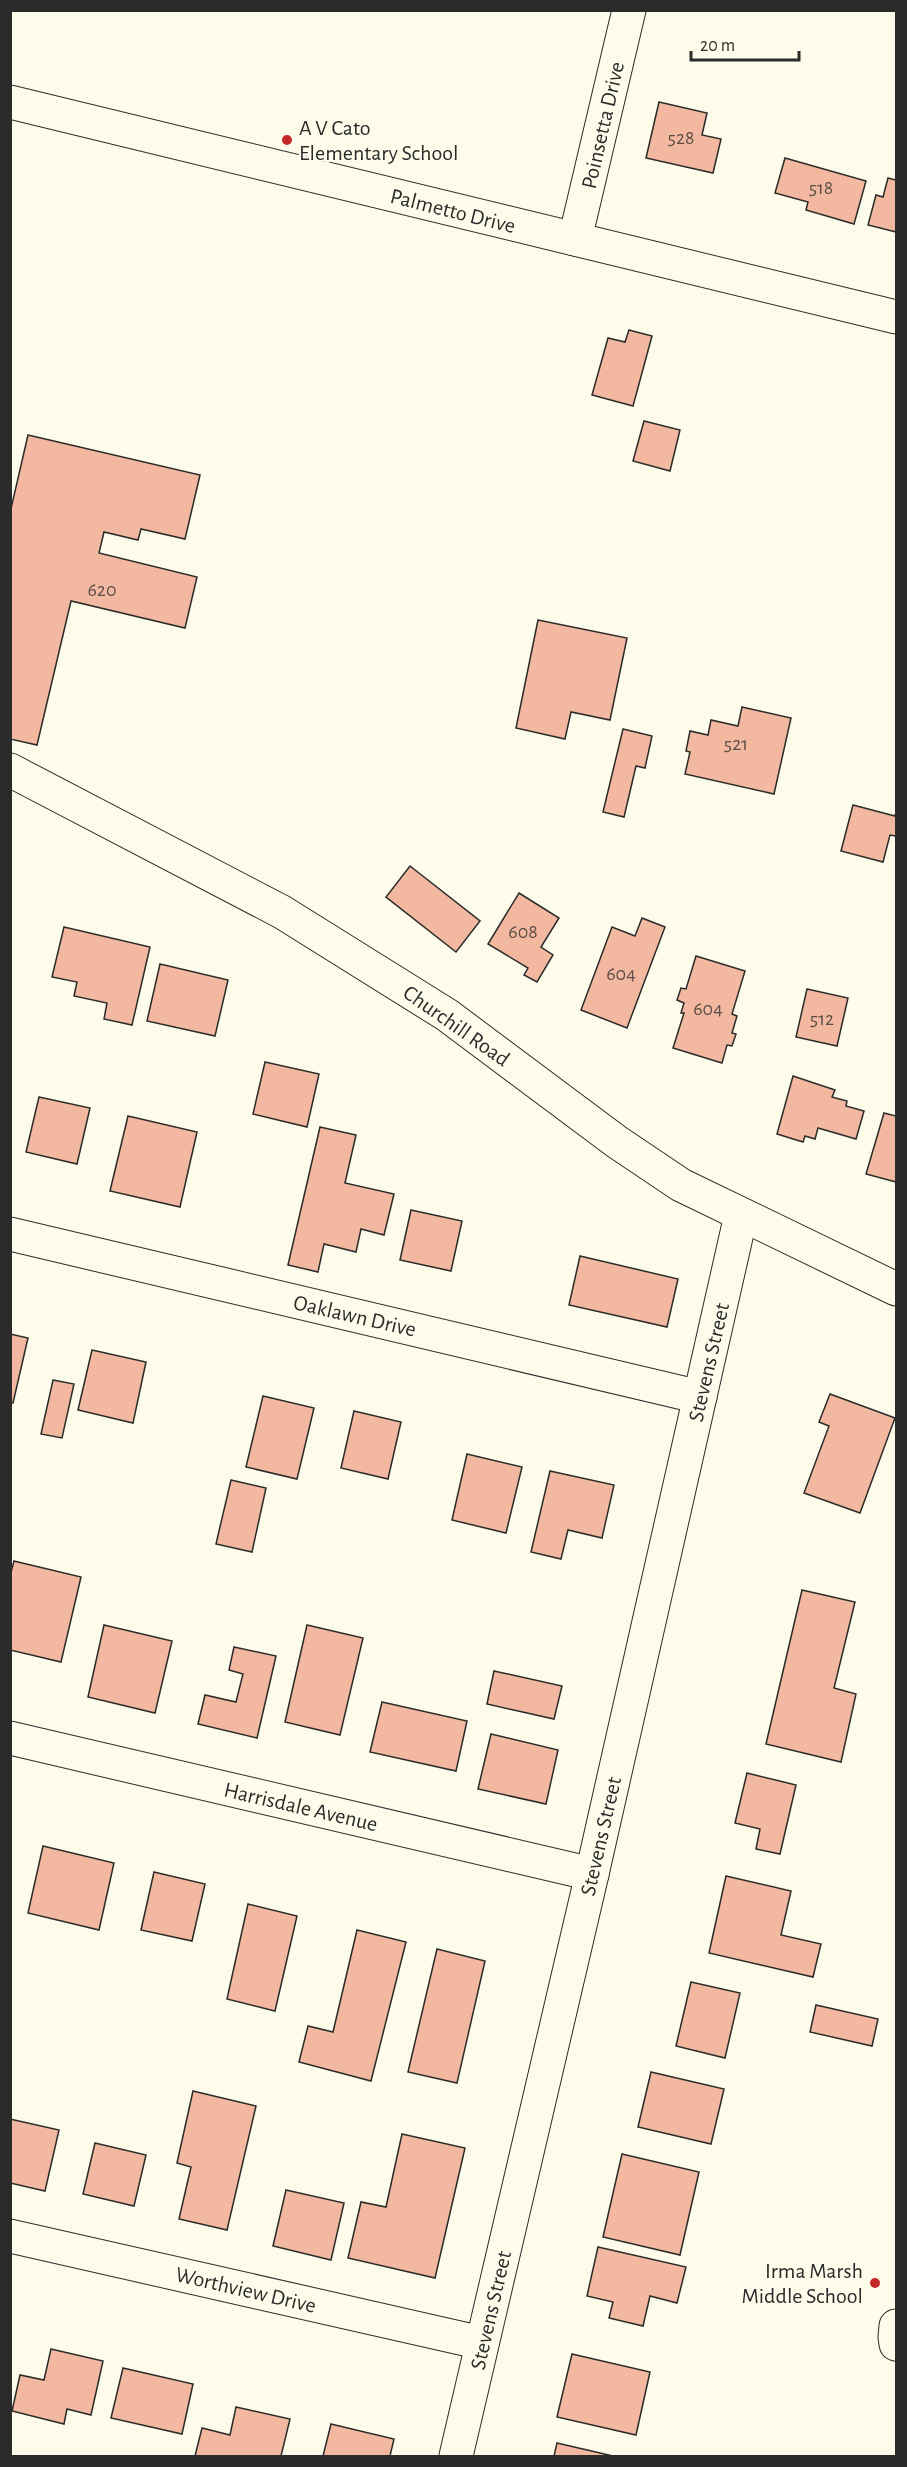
<svg xmlns="http://www.w3.org/2000/svg" width="907" height="2467" font-family="'Alegreya Sans',sans-serif">
	<rect width="100%" height="100%" fill="#fdfbea"/>
	<g fill="#f2b8a0" stroke="#2b2b2b" stroke-width="1.5">
		<polygon points="659,102 707,113 702,135 721,139 713,173 646,158"/>
		<polygon points="785,158 866,181 854,224 806,210 808,202 775,193"/>
		<polygon points="888,178 896,180 896,232 868,225 876,195 883,197"/>
		<polygon points="629,330 652,336 633,406 592,395 608,338 625,342"/>
		<polygon points="644,421 680,430 670,471 633,461"/>
		<polygon points="28,435 200,475 185,539 141,529 138,540 104,532 99,553 197,577 185,628 71,601 37,745 10,739 10,513"/>
		<polygon points="538,620 627,638 610,720 571,712 565,739 516,728"/>
		<polygon points="742,707 791,718 774,794 685,774 690,752 686,751 690,731 708,735 711,720 738,726"/>
		<polygon points="623,729 652,736 645,768 636,766 624,817 603,812"/>
		<polygon points="853,805 895,816 896,812 896,836 890,835 883,862 841,851"/>
		<polygon points="410,866 480,921 456,952 386,897"/>
		<polygon points="519,893 559,918 541,947 553,955 537,982 524,975 528,968 488,944"/>
		<polygon points="642,918 665,927 627,1028 581,1010 612,927 635,936"/>
		<polygon points="64,927 150,947 132,1025 104,1019 107,1003 74,996 77,982 52,977"/>
		<polygon points="696,956 745,971 732,1014 737,1016 732,1033 736,1034 732,1046 727,1045 722,1063 673,1048 684,1013 681,1013 684,1003 677,1000 681,988 686,989"/>
		<polygon points="160,964 228,980 215,1036 147,1021"/>
		<polygon points="807,989 848,998 837,1046 796,1037"/>
		<polygon points="265,1062 319,1074 307,1127 253,1114"/>
		<polygon points="793,1076 835,1090 832,1097 847,1101 846,1106 864,1111 856,1139 818,1128 815,1139 805,1136 803,1142 777,1134"/>
		<polygon points="39,1097 90,1108 77,1164 26,1152"/>
		<polygon points="884,1113 896,1116 896,1182 866,1174"/>
		<polygon points="128,1116 197,1132 180,1207 110,1191"/>
		<polygon points="320,1127 356,1135 345,1183 394,1194 384,1235 361,1229 356,1252 324,1244 318,1272 288,1265"/>
		<polygon points="411,1210 462,1221 451,1271 400,1260"/>
		<polygon points="580,1256 678,1279 667,1327 569,1305"/>
		<polygon points="10,1334 28,1338 13,1403 10,1403"/>
		<polygon points="92,1350 146,1362 133,1423 78,1410"/>
		<polygon points="53,1380 74,1384 62,1438 41,1434"/>
		<polygon points="830,1394 895,1418 860,1513 804,1493 829,1426 819,1422"/>
		<polygon points="263,1396 314,1408 297,1479 246,1467"/>
		<polygon points="354,1411 401,1422 388,1479 341,1468"/>
		<polygon points="467,1454 522,1467 506,1533 452,1520"/>
		<polygon points="550,1471 614,1485 602,1538 568,1530 561,1559 531,1552"/>
		<polygon points="231,1480 266,1488 252,1552 216,1544"/>
		<polygon points="14,1561 81,1577 61,1662 10,1650 10,1576"/>
		<polygon points="802,1590 855,1602 834,1688 856,1694 841,1762 766,1744"/>
		<polygon points="104,1625 172,1641 155,1713 88,1697"/>
		<polygon points="307,1625 363,1638 340,1735 285,1722"/>
		<polygon points="234,1647 276,1656 257,1738 198,1724 205,1695 236,1702 243,1674 229,1670"/>
		<polygon points="494,1671 562,1686 554,1719 487,1704"/>
		<polygon points="382,1702 467,1721 456,1771 370,1752"/>
		<polygon points="491,1734 558,1750 546,1804 478,1789"/>
		<polygon points="747,1773 796,1785 780,1854 756,1849 760,1829 735,1823"/>
		<polygon points="43,1846 114,1863 99,1930 28,1913"/>
		<polygon points="154,1872 205,1884 192,1941 141,1930"/>
		<polygon points="726,1876 791,1891 781,1935 821,1944 813,1977 709,1953"/>
		<polygon points="248,1904 297,1916 275,2011 227,1999"/>
		<polygon points="357,1930 406,1942 371,2081 299,2062 308,2026 333,2032"/>
		<polygon points="437,1949 485,1961 457,2083 408,2072"/>
		<polygon points="691,1982 740,1993 725,2058 676,2046"/>
		<polygon points="816,2005 878,2019 872,2046 810,2032"/>
		<polygon points="651,2072 724,2089 711,2144 638,2127"/>
		<polygon points="193,2091 256,2106 227,2230 179,2219 191,2167 177,2163"/>
		<polygon points="10,2119 59,2130 45,2191 10,2183"/>
		<polygon points="402,2134 465,2148 435,2278 348,2258 361,2202 386,2207"/>
		<polygon points="95,2143 146,2155 134,2206 83,2194"/>
		<polygon points="622,2154 699,2172 680,2255 603,2237"/>
		<polygon points="286,2190 344,2203 331,2260 273,2246"/>
		<polygon points="598,2247 686,2267 677,2303 650,2296 643,2326 609,2318 613,2302 587,2296"/>
		<polygon points="51,2349 103,2361 91,2415 67,2409 64,2424 12,2411 20,2375 44,2380"/>
		<polygon points="572,2354 650,2372 636,2435 557,2417"/>
		<polygon points="123,2368 193,2384 182,2434 111,2418"/>
		<polygon points="236,2407 290,2419 281,2456 195,2456 202,2428 230,2435"/>
		<polygon points="331,2424 394,2439 390,2456 323,2456"/>
		<polygon points="557,2443 613,2456 554,2456"/>
	</g>
	<g fill="none" stroke-linecap="round" stroke-linejoin="round">
		<g stroke="#2b2b2b" stroke-width="35">
			<g id="minor">
				<polyline points="10,102 896,317"/>
				<polyline points="575,239 629,10"/>
				<polyline points="10,770 282,912 447,1015 617,1142 681,1185 896,1289"/>
				<polyline points="10,1234 700,1397"/>
				<polyline points="10,1738 592,1874"/>
				<polyline points="10,2236 482,2343"/>
				<polyline points="896,2326 895,2337 896,2344"/>
				<polyline points="456,2456 592,1874 741,1215"/>
			</g>
		</g>
		<use href="#minor" stroke="#fdfbea" stroke-width="33"/>
	</g>
	<g fill="#c62828" stroke="#fdfbea" stroke-width="2">
		<circle cx="287" cy="140" r="6"/>
		<circle cx="875" cy="2283" r="6"/>
	</g>
	<g text-anchor="middle" stroke-width="4.5" stroke-linejoin="round" paint-order="stroke">
		<g font-size="20" fill="#5d4e48">
			<text x="681" y="144">528</text>
			<text x="821" y="194">518</text>
			<text x="102" y="596">620</text>
			<text x="736" y="750">521</text>
			<text x="523" y="938">608</text>
			<text x="621" y="980">604</text>
			<text x="708" y="1015">604</text>
			<text x="822" y="1025">512</text>
		</g>
		<g font-size="22" fill="#2b2b2b" stroke="#fdfbea">
			<text transform="translate(602 125) rotate(-77)" y="8">Poinsetta Drive</text>
			<text transform="translate(453 210) rotate(14)" y="8">Palmetto Drive</text>
			<text transform="translate(457 1025) rotate(35)" y="8">Churchill Road</text>
			<text transform="translate(355 1315) rotate(13)" y="8">Oaklawn Drive</text>
			<text transform="translate(708 1362) rotate(-77)" y="8">Stevens Street</text>
			<text transform="translate(301 1806) rotate(13)" y="8">Harrisdale Avenue</text>
			<text transform="translate(600 1836) rotate(-77)" y="8">Stevens Street</text>
			<text transform="translate(246 2289) rotate(13)" y="8">Worthview Drive</text>
			<text transform="translate(490 2310) rotate(-77)" y="8">Stevens Street</text>
		</g>
		<g font-size="22" fill="#2b2b2b" stroke="#fdfbea" text-anchor="start">
			<text x="299" y="135">A V Cato<tspan x="299" dy="25">Elementary School</tspan></text>
			<text x="863" y="2278" text-anchor="end">Irma Marsh<tspan x="863" dy="25">Middle School</tspan></text>
		</g>
	</g>
	<rect width="907" height="2467" fill="none" stroke="#2b2b2b" stroke-width="24"/>
	<path d="M691 51v9h108v-9" fill="none" stroke="#2b2b2b" stroke-width="3"/>
	<text x="700" y="51" font-size="18" fill="#2b2b2b" stroke="#fdfbea" stroke-width="4.5" paint-order="stroke">20 m</text>
</svg>
